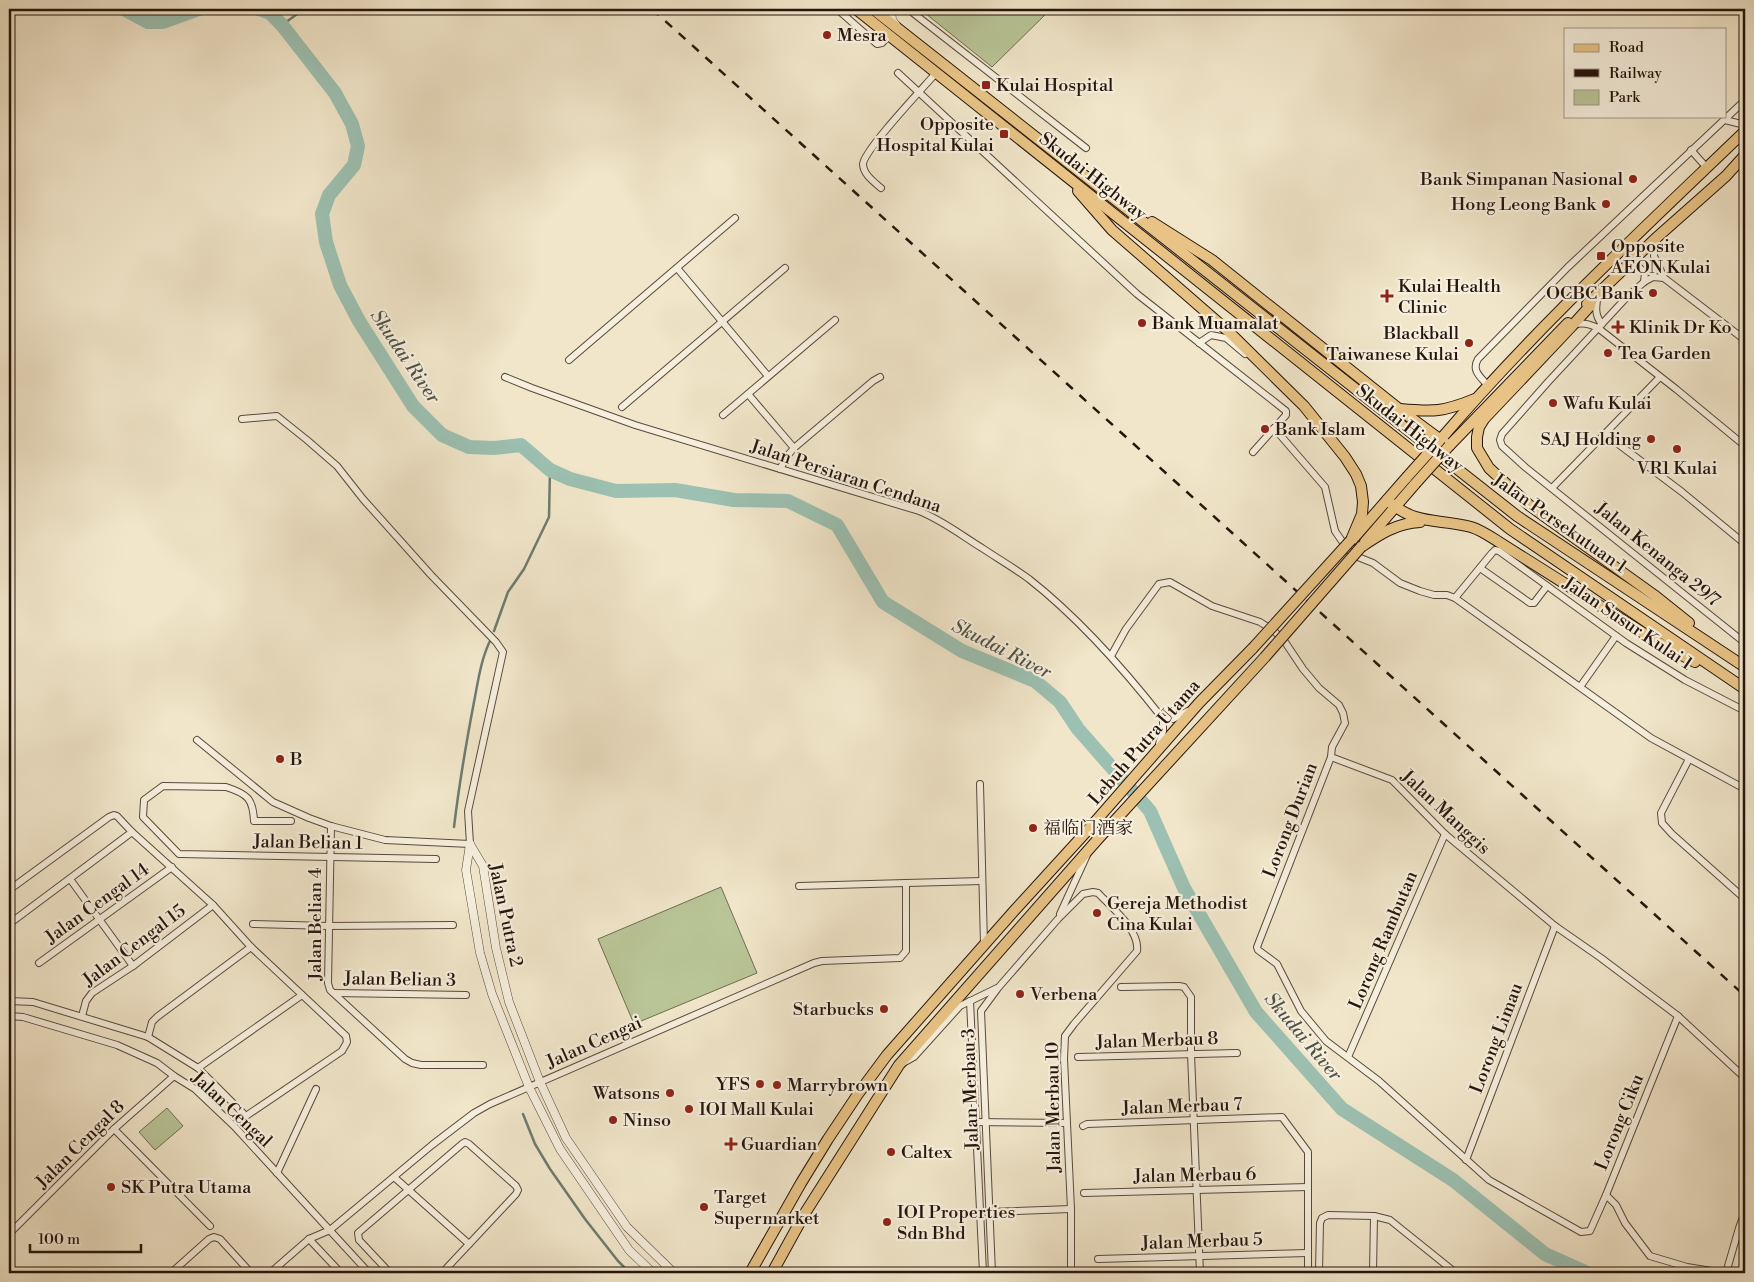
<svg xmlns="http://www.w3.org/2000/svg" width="1754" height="1282" font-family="'Libre Bodoni','Noto Serif SC',serif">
	<rect width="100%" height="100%" fill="#f1e6ca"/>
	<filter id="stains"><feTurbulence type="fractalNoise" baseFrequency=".004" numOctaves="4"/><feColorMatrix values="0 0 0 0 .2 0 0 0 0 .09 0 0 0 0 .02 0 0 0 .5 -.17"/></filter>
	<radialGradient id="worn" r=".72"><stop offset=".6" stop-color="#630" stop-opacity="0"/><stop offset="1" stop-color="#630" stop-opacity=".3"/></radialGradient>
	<g fill="#b9c597" stroke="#706d52">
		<polygon points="920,9 1051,9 992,67"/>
		<polygon points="721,887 757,973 634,1024 598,939"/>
		<polygon points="167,1108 183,1126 155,1150 139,1132"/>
	</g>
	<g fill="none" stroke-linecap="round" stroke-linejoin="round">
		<g stroke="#6d7c6f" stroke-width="2.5">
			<polyline points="282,25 304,9"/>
			<polyline points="494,631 508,592 524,569 549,517 550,470"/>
			<path d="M454 827C459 785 466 744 474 702 478 682 481 658 491 639"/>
			<polyline points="523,1114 535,1144 550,1169 585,1219 618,1261 630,1273"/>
		</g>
		<g stroke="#9cc0b1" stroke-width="14">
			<polyline points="124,9 148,22 163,22 199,9"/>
			<polyline points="259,9 270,13 282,25 335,93 352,124 358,146 354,165 329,195 322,214 326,242 340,285 359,321 413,406 442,435 469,447 494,448 521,445 550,470 570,479 616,491 675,490 734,500 788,501 837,525 883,602 962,651 1035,681 1060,702 1078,729 1150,811 1184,888 1256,1012 1342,1109 1453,1180 1545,1254 1587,1273"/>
		</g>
		<g stroke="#59493c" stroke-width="8">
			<g id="minor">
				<polyline points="837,9 877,44 882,43 889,35"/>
				<polyline points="908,9 1086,148"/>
				<polyline points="898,73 1137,294 1286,411 1286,415 1253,452"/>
				<polyline points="1725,120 1745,125"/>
				<polyline points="1691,150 1707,168"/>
				<path d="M881 188C874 182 863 174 863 164 864 150 924 87 936 73"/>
				<polyline points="1655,240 1654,256 1664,278"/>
				<polyline points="677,268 768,376"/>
				<polyline points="1623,270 1640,268 1645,273 1644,282"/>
				<path d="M1598 294C1596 306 1594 315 1602 324"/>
				<path d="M1573 325C1583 322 1589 324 1598 328L1676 389 1745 446"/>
				<polyline points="1745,340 1664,278 1653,277 1644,282 1626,298 1548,382 1502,434 1500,440 1502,446 1525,467 1745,643"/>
				<polyline points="1199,343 1211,335 1226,338 1245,354"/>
				<polyline points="569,360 735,218"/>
				<path d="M505 377 532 388 635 425 919 511C942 520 961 535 982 548 997 558 1014 568 1029 579 1080 619 1123 668 1163 719"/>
				<path d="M1488 386C1481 377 1471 371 1478 359L1568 267 1741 104"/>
				<polyline points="748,394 794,448"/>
				<polyline points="622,407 785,268"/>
				<polyline points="723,415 835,320"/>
				<polyline points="1274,428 1325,487 1335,531 1348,550 1358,557 1373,563 1400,583 1420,591 1434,595 1447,595 1455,598"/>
				<polyline points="1605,434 1682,492 1745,544"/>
				<polyline points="780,469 788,455 794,448 873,381 880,377"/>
				<polyline points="1552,488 1660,377"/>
				<polyline points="1480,568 1530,603 1534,603 1547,586"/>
				<polyline points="1111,656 1126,629 1159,584 1170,582 1212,606 1260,622 1274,631 1285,642 1303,669 1319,688 1339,705 1343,713 1345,723 1332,747 1331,757 1392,780 1445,834 1555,926 1601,958 1678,1016 1745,1078"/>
				<polyline points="1580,687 1616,636"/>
				<polyline points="1745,711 1685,680 1626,643 1499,551 1495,550 1492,553 1455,598 1651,738 1745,789"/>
				<polyline points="1163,719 1173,719 1188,711"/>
				<polyline points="197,740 273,802 309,818 331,826 385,840 470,844 468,811 503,652 496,642 431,575 363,499 337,466 307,440 277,416 242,419"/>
				<polyline points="1159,744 1163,731 1163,719"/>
				<polyline points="1331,757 1257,947 1258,950 1277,964 1301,1011 1326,1041 1379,1081 1489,1180 1581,1232 1590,1231 1606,1195 1678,1016"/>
				<polyline points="1689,759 1661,813 1662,823 1672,834 1745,899"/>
				<polyline points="980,784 984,945"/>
				<path d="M291 821H254C253 799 248 794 226 787L163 786 144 800 143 817 179 854 436 859"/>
				<polyline points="331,826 328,983 330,990 405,1059 412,1063 421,1065 483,1065"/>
				<polyline points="70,879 133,966"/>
				<polyline points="799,886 906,883"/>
				<polyline points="9,890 109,817 114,815 117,816 132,832 213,905 251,947 346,1036 347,1042 342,1051 246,1116 198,1068 148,1037 33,1002 9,1001"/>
				<polyline points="1060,914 1087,855"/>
				<polyline points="9,924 132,832"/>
				<polyline points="253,924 329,926 453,925"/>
				<polyline points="39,963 172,867"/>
				<polyline points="1121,987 1179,986 1184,987 1191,997 1191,1054 1200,1273"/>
				<polyline points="334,993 466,995"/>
				<polyline points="970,1001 983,1273"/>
				<polyline points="9,1016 23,1017 117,1045 157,1063 174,1076 195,1089 234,1126 369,1273"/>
				<polyline points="82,1016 86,1001 92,993 133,966 213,905"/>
				<polyline points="148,1037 152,1022 157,1017 251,947"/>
				<polyline points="1078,1057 1237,1053"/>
				<polyline points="1348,1057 1445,834"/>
				<polyline points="905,1062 914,1057 960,1006 997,988"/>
				<polyline points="198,1068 302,995"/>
				<polyline points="975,1122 1066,1123"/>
				<polyline points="1083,1126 1087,1124 1282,1117 1308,1152 1308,1273"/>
				<polyline points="114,1129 210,1226"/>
				<polyline points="1466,1160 1555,926"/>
				<polyline points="277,1173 316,1089"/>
				<polyline points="394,1177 469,1244"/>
				<polyline points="1084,1193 1308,1187"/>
				<polyline points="1606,1195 1616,1205 1625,1223 1650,1256 1687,1267 1724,1273"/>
				<polyline points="987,1212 1071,1209"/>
				<polyline points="9,1234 114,1129 174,1076"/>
				<polyline points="309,1239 341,1273"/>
				<polyline points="1098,1259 1308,1253"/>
				<polyline points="171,1273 209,1239 214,1237 220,1239 251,1273"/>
				<polyline points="270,1273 309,1239 330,1230 432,1145 474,1113 490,1104 814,963 822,961 900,958 906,951 906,883 982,881"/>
				<polyline points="390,1273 359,1240 358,1233 462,1144 465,1142 469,1144 516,1186 518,1190 516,1194 442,1273"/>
				<path d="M992 1273 981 1011 998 988 1058 919 1083 894 1093 892 1098 893C1111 907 1140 930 1137 951L1074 1024 1065 1036 1064 1059 1071 1209V1273"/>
				<polyline points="1319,1273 1320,1223 1322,1218 1328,1215 1374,1216 1390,1220 1456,1273"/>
				<polyline points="1373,1273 1374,1216"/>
				<polyline points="1726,1273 1739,1228 1745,1212"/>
			</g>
		</g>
		<g stroke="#59493c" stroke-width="9">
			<g id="tertiary">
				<polyline points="891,9 892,20 896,25"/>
				<polyline points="470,844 483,866 496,948 509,1002 540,1082 566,1138 627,1227 674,1273"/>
				<polyline points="470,844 466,870 480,953 492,994 529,1087 560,1149 629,1250 653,1273"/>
			</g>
		</g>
		<g stroke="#26150c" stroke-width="12">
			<g id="primary">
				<polyline points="1587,304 1655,239 1726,176 1745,155"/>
				<path d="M1440 440C1534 330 1641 231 1745 131"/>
				<polyline points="1449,446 1568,323"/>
				<polyline points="1352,540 1407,477"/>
				<polyline points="1365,542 1415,484"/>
				<polyline points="750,1273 801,1183 828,1139 858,1094 887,1055 1014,911 1087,831 1199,703 1253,648"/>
				<polyline points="772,1273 805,1213 899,1065 1098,839 1265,657"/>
			</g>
		</g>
		<g stroke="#26150c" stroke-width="12">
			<g id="trunk">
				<polyline points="856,9 1510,529 1745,689"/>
				<polyline points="873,9 1517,516 1745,667"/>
				<polyline points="1078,191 1112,230 1228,331 1304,406 1345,457 1356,474 1361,486 1363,502 1362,514 1351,540"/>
				<polyline points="1152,222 1212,260 1399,409 1449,446"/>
				<polyline points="1592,299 1590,306 1572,326 1484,419 1479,427 1477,437 1477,448 1489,468 1530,506 1654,595 1689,623"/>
				<path d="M1400 409C1434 412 1443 412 1475 399"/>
				<path d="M1387 500C1416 526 1437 518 1471 527 1481 530 1491 537 1499 542L1659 643 1695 662"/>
				<path d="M1361 547C1380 534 1397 523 1420 522"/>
			</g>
		</g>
		<use href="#minor" stroke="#f6efdd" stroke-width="6"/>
		<use href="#tertiary" stroke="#f6efdd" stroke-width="8"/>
		<use href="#primary" stroke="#e8c385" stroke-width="10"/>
		<use href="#trunk" stroke="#e8c385" stroke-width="10"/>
		<polyline stroke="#26150c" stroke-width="2.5" stroke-dasharray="9 9" stroke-linecap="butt" points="652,9 1745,996"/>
		<g stroke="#26150c" stroke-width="12" stroke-linecap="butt">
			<g id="primary-bridge">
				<polyline points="1407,477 1440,440"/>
				<polyline points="1415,484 1449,446"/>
				<polyline points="1253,648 1351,540"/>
				<polyline points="1265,657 1361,547"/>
			</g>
		</g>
		<use href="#primary-bridge" stroke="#e8c385" stroke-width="10"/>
	</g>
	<g fill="#8f2418" stroke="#f6efdd" stroke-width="2">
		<circle cx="827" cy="35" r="5"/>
		<rect x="981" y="80" width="10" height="10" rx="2.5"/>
		<rect x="999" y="129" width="10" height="10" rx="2.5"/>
		<circle cx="1633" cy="179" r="5"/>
		<circle cx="1606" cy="204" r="5"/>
		<rect x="1596" y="251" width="10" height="10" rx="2.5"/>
		<circle cx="1653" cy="293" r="5"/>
		<path d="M1384.5 288.5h5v5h5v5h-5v5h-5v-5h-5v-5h5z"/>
		<circle cx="1142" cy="323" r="5"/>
		<path d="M1615.5 319.5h5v5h5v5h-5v5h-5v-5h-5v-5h5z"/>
		<circle cx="1469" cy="343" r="5"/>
		<circle cx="1608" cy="353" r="5"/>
		<circle cx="1553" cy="403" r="5"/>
		<circle cx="1265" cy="429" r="5"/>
		<circle cx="1651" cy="439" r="5"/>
		<circle cx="1677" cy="449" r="5"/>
		<circle cx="280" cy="759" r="5"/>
		<circle cx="1033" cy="828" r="5"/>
		<circle cx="1097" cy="913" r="5"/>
		<circle cx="1020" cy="994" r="5"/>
		<circle cx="884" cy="1009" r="5"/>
		<circle cx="760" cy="1084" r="5"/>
		<circle cx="777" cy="1085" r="5"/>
		<circle cx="670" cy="1093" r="5"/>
		<circle cx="689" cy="1109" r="5"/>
		<circle cx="613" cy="1120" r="5"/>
		<path d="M728.5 1136.5h5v5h5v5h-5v5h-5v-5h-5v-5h5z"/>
		<circle cx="891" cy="1152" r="5"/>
		<circle cx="111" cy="1187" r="5"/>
		<circle cx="704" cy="1207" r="5"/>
		<circle cx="887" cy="1222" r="5"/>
	</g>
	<g text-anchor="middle" stroke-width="4.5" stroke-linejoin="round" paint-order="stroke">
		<g font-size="18" fill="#26150c" stroke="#f6efdd" text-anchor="start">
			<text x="837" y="41">Mesra</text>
			<text x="996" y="91">Kulai Hospital</text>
			<text x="994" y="130" text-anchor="end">Opposite<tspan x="994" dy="21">Hospital Kulai</tspan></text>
			<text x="1623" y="185" text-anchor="end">Bank Simpanan Nasional</text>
			<text x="1596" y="210" text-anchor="end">Hong Leong Bank</text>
			<text x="1611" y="252">Opposite<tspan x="1611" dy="21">AEON Kulai</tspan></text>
			<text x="1398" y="292">Kulai Health<tspan x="1398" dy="21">Clinic</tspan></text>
			<text x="1643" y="299" text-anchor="end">OCBC Bank</text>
			<text x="1152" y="329">Bank Muamalat</text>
			<text x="1629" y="333">Klinik Dr Ko</text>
			<text x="1459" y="339" text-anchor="end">Blackball<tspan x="1459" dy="21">Taiwanese Kulai</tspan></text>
			<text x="1618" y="359">Tea Garden</text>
			<text x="1563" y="409">Wafu Kulai</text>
			<text x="1275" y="435">Bank Islam</text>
			<text x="1641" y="445" text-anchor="end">SAJ Holding</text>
			<text x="1677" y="474" text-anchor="middle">VR1 Kulai</text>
			<text x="290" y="765">B</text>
			<text x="1043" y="834">福临门酒家</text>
			<text x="1107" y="909">Gereja Methodist<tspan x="1107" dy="21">Cina Kulai</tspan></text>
			<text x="1030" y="1000">Verbena</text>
			<text x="874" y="1015" text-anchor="end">Starbucks</text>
			<text x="750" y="1090" text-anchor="end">YFS</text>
			<text x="787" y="1091">Marrybrown</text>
			<text x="660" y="1099" text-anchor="end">Watsons</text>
			<text x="699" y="1115">IOI Mall Kulai</text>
			<text x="623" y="1126">Ninso</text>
			<text x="741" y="1150">Guardian</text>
			<text x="901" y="1158">Caltex</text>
			<text x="121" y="1193">SK Putra Utama</text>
			<text x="714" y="1203">Target<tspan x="714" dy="21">Supermarket</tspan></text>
			<text x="897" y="1218">IOI Properties<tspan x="897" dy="21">Sdn Bhd</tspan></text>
		</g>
		<g font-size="18" fill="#26150c" stroke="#f6efdd">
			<text transform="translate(1093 176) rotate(38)" y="6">Skudai Highway</text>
			<text transform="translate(1410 428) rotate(38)" y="6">Skudai Highway</text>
			<text transform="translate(846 476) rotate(18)" y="6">Jalan Persiaran Cendana</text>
			<text transform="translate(1560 523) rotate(35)" y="6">Jalan Persekutuan 1</text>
			<text transform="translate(1658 554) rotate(39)" y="6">Jalan Kenanga 29/7</text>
			<text transform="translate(1628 623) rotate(34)" y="6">Jalan Susur Kulai 1</text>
			<text transform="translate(1144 742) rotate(-49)" y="6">Lebuh Putra Utama</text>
			<text transform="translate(1446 812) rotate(43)" y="6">Jalan Manggis</text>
			<text transform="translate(1290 820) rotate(-69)" y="6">Lorong Durian</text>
			<text transform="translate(308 842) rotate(1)" y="6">Jalan Belian 1</text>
			<text transform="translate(97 903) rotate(-36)" y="6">Jalan Cengal 14</text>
			<text transform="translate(506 915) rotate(78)" y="6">Jalan Putra 2</text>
			<text transform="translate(315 924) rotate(-90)" y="6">Jalan Belian 4</text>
			<text transform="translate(1383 940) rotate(-67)" y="6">Lorong Rambutan</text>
			<text transform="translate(134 945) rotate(-37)" y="6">Jalan Cengal 15</text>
			<text transform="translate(400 979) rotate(1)" y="6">Jalan Belian 3</text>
			<text transform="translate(1496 1038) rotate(-69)" y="6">Lorong Limau</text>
			<text transform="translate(1157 1040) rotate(-2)" y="6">Jalan Merbau 8</text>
			<text transform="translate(594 1042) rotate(-24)" y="6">Jalan Cengai</text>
			<text transform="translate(970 1089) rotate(-92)" y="6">Jalan Merbau 3</text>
			<text transform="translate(1182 1106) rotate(-2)" y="6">Jalan Merbau 7</text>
			<text transform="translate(1053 1107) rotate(-91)" y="6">Jalan Merbau 10</text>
			<text transform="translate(232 1109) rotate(43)" y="6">Jalan Cengal</text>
			<text transform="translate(1619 1122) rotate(-68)" y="6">Lorong Ciku</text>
			<text transform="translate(80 1144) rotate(-45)" y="6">Jalan Cengal 8</text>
			<text transform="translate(1195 1175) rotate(-1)" y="6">Jalan Merbau 6</text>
			<text transform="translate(1202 1241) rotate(-2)" y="6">Jalan Merbau 5</text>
		</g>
		<g font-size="19" font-style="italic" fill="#4f5146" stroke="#f6efdd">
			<text transform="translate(406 356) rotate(56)" y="7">Skudai River</text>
			<text transform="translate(1002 648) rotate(27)" y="7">Skudai River</text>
			<text transform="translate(1304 1036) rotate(50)" y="7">Skudai River</text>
		</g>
	</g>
	<rect width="1754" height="1282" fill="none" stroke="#f1e6ca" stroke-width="30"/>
	<rect x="10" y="10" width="1734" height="1262" fill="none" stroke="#26150c" stroke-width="2.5"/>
	<rect x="15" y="15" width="1724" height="1252" fill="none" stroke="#26150c"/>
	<rect x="1564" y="28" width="162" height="90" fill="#f6efdd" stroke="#a39889"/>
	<rect x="1574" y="44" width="25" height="8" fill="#e8c385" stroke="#a39889"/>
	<text x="1609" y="52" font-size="15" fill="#26150c">Road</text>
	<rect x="1574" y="69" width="25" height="8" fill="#26150c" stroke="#a39889"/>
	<text x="1609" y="78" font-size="15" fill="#26150c">Railway</text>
	<rect x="1574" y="90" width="25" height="15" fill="#b9c597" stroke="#a39889"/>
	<text x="1609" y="102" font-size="15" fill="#26150c">Park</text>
	<path d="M30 1244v8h111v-8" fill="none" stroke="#26150c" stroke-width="2.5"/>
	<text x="38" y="1244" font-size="15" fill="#26150c" stroke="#f6efdd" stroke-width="4" paint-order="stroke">100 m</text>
	<rect width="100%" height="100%" filter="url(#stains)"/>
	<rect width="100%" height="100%" fill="url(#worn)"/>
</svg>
